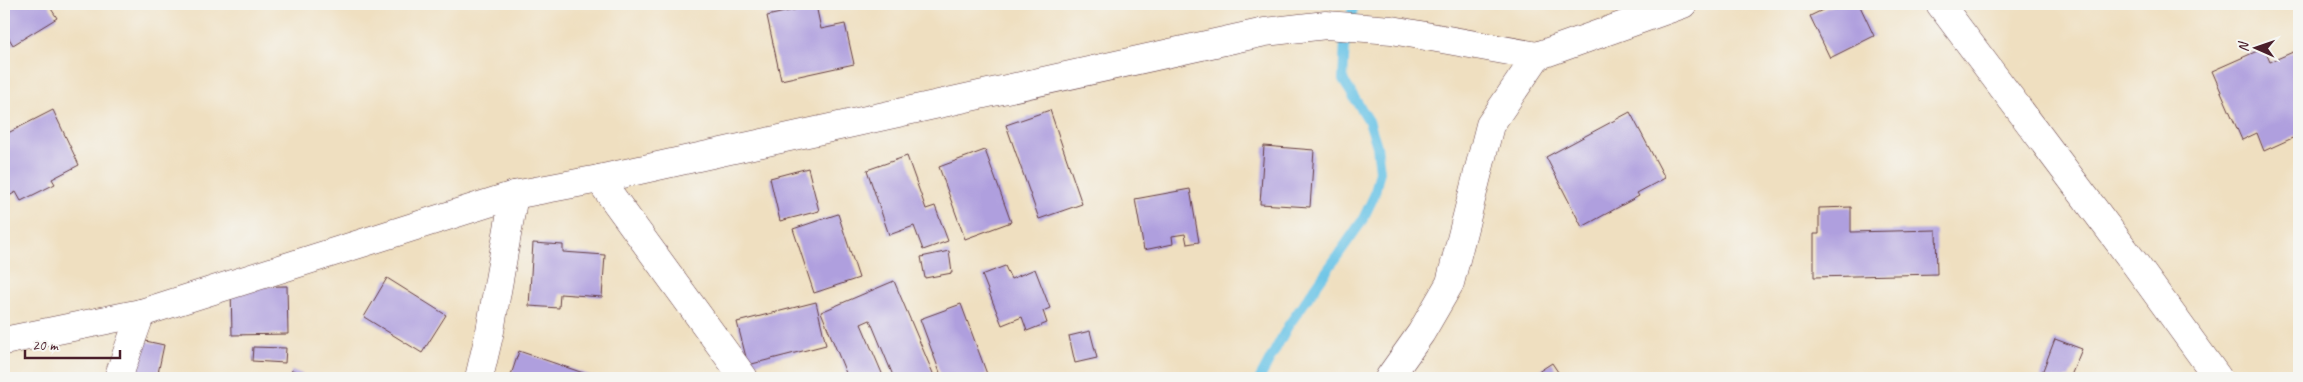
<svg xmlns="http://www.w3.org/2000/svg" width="2303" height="382" font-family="Caveat,sans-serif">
	<rect width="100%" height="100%" fill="#f6f6f2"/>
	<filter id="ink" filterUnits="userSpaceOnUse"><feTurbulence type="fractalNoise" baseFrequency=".02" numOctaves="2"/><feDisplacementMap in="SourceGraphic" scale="10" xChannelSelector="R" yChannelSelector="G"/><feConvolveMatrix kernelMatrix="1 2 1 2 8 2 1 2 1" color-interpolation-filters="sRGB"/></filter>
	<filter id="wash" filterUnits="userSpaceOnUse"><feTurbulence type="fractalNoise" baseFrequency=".0096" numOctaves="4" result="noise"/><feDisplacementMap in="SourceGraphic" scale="20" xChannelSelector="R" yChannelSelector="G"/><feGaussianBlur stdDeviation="1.12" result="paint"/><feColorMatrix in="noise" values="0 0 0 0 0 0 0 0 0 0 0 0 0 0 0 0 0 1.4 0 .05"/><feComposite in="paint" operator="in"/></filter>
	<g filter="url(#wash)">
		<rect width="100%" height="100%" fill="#efdfc0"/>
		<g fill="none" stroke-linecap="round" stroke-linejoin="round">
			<polyline stroke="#68c3e6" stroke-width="10" points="1260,378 1288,326 1362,221 1374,196 1380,171 1377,146 1369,121 1343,80 1345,41 1354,4"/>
		</g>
		<g id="blocks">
			<g fill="#af9fde">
				<polygon points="4,4 48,4 57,18 13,45 4,30"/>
				<polygon points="1835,4 1859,4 1874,36 1830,58 1810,16"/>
				<polygon points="816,5 821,29 845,24 854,64 781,80 767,16"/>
				<polygon points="2264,48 2270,62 2293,52 2299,66 2299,135 2264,151 2257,133 2242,140 2212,71"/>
				<polygon points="53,110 79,165 52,179 55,184 21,201 16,192 4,199 4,135"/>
				<polygon points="1050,110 1082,204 1039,219 1006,125"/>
				<polygon points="1630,112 1665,178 1637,193 1639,196 1582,227 1546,157"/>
				<polygon points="1264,146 1314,150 1310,207 1260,204"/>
				<polygon points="985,150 1011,222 965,239 939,167"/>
				<polygon points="907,156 926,209 935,206 948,241 923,250 914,226 889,235 867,170"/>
				<polygon points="808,168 819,211 780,221 770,178"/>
				<polygon points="1190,189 1199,242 1187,244 1185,234 1172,236 1173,244 1144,250 1135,199"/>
				<polygon points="1851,207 1851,232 1936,230 1937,274 1814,277 1814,234 1819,234 1819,208"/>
				<polygon points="838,214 859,278 814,293 793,229"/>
				<polygon points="533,243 563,245 563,252 605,255 602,297 560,294 559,308 529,306"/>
				<polygon points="949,251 952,273 925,278 921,257"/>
				<polygon points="1005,266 1011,279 1035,269 1050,308 1043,311 1047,323 1027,331 1022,317 1002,325 982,275"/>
				<polygon points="387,278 446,315 422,353 364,317"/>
				<polygon points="894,281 935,378 894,378 870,320 861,324 884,378 848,378 821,312"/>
				<polygon points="287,286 288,334 232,335 231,287"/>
				<polygon points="816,302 826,345 748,365 737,322"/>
				<polygon points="961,304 987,374 977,378 942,378 920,319"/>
				<polygon points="1090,331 1097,358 1075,363 1069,336"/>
				<polygon points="2055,339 2082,349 2070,378 2040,378"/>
				<polygon points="141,340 164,345 157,378 133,376"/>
				<polygon points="253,347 286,348 285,363 252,361"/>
				<polygon points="519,351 598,378 510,378"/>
				<polygon points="1552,363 1562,378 1529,378"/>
				<polygon points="292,370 312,378 289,378"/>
			</g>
		</g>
	</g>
	<g filter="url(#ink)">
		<use href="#blocks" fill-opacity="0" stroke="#633c41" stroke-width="1"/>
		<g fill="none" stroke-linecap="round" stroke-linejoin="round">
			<g stroke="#633c41" stroke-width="29">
				<g id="minor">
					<polyline points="1940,4 2136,265 2218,378"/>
					<polyline points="599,179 744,378"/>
					<polyline points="4,341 141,313 514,195 599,179 1265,32 1326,25 1392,30 1537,56 1683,4"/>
					<polyline points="118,378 141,313"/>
					<polyline points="479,378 490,331 514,195"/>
					<polyline points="1389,378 1421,333 1450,283 1490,125 1537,56"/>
				</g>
			</g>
			<use href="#minor" stroke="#fff" stroke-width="28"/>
		</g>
	</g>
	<rect width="2303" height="382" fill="none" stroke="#f6f6f2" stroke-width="20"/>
	<g transform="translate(2256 48) rotate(272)" stroke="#f6f6f2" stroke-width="4" paint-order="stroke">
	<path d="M0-4L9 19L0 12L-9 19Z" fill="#4a1f2b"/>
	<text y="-8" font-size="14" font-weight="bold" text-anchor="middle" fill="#4a1f2b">N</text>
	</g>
	<path d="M25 350v8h95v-8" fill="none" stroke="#4a1f2b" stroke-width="2.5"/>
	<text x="32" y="350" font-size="15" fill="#4a1f2b" stroke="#f6f6f2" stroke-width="4" paint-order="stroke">20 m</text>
</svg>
